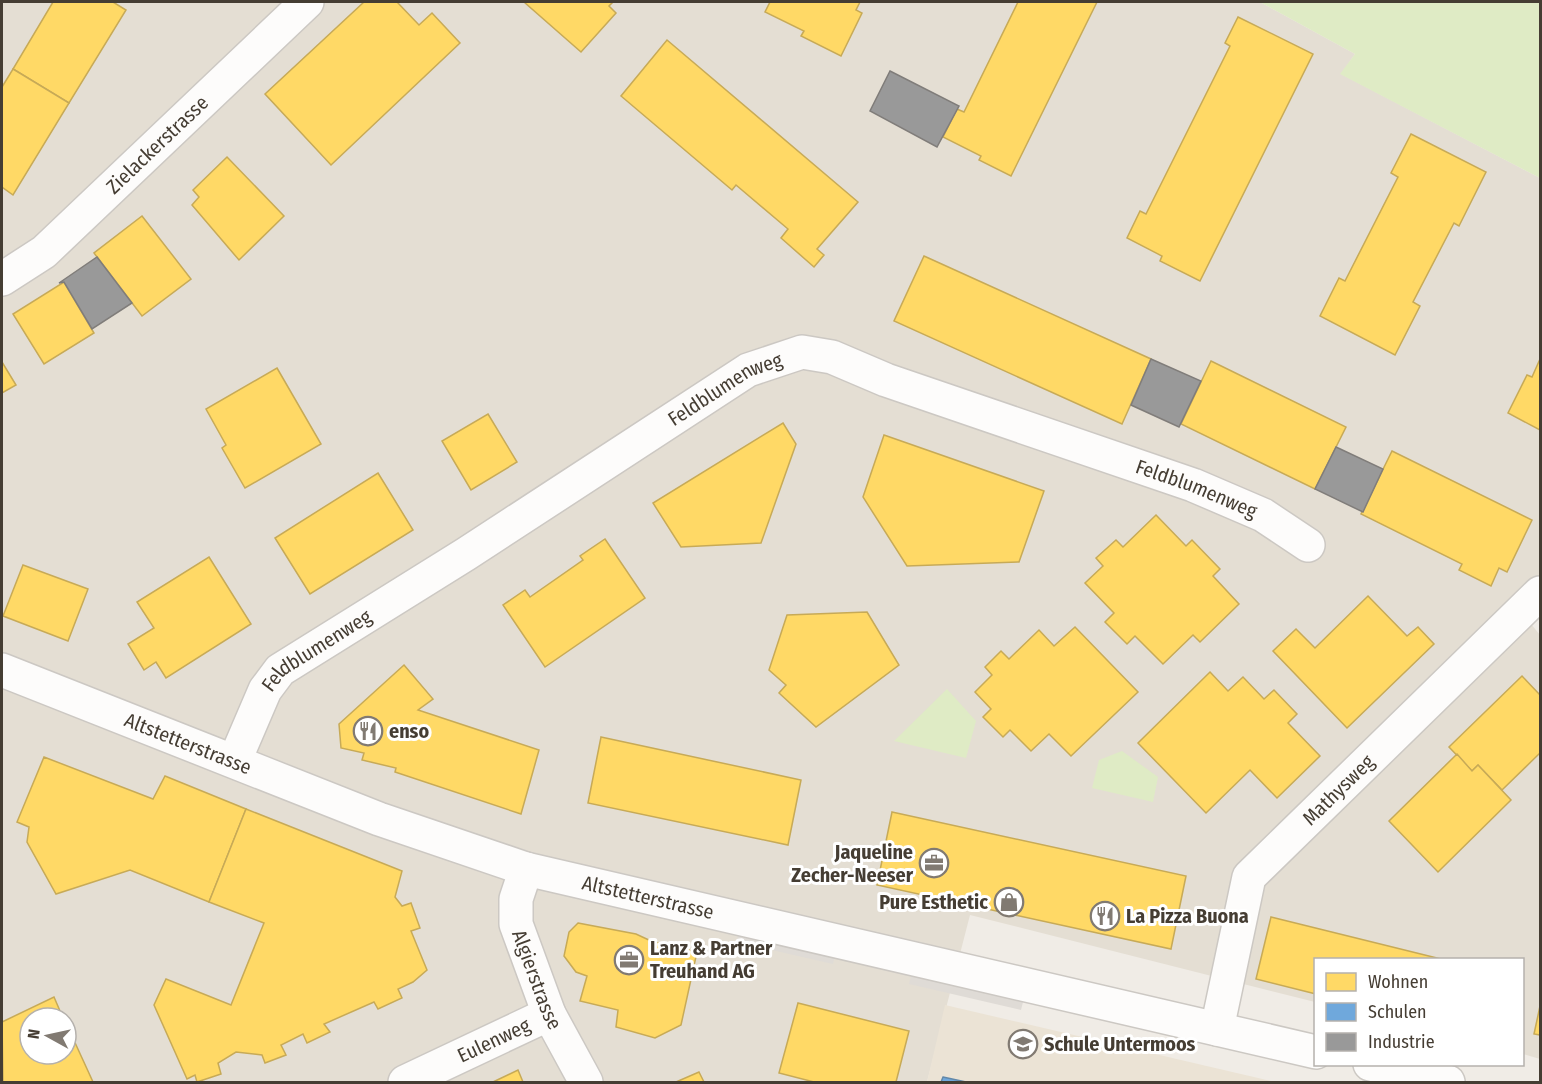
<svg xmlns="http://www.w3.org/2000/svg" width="1542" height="1084" font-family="'Fira Sans Condensed',sans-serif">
	<rect width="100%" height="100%" fill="#f0ece6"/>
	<path fill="#e4ded3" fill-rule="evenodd" d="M2 2H1260L1355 54 1341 74 1540 178V575L1513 602 1540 635V1059L1523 1054 1522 960H1316L1315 1002 970 915 927 1082H2ZM30 1018H66V1054H30Z"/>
	<polygon fill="#ebe3d5" points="945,1005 1275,1082 927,1082"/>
	<g fill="#dfebc5">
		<polygon points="1260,2 1540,2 1540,178 1340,74 1355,54"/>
		<polygon points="947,689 976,721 966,758 894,741"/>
		<polygon points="1122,751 1158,777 1153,802 1092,788 1099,760"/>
	</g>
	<g fill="#dfdbd6">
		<polygon points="739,928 836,951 833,964 737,942"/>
		<polygon points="912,971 1024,998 1021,1010 909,984"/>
	</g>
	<g fill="#ffd966" stroke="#c7aa57" stroke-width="1.5">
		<polygon points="53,2 113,2 126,10 69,103 13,69"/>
		<polygon points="364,2 397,2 419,25 432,13 460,43 331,165 265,94"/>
		<polygon points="524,2 613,2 609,6 616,13 581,52"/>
		<polygon points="770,2 860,2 856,10 862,13 841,56 801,36 804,31 765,12"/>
		<polygon points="1018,2 1097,2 1011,176 979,160 981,156 943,137 957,109 964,112"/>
		<polygon points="1238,17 1313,54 1200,281 1160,261 1162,256 1127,238 1140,211 1146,214 1230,46 1225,43"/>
		<polygon points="667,40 858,202 817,249 824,255 814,267 781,238 788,229 736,185 732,190 621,96"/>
		<polygon points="13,69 69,103 13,195 2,187 2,87"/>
		<polygon points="1411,134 1486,172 1459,226 1454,223 1413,302 1420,306 1395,355 1320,316 1339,278 1345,281 1398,177 1391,173"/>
		<polygon points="227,157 284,216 239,260 192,205 199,197 193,190"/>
		<polygon points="142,216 191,279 142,316 94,253"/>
		<polygon points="924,256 1151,359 1122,424 894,321"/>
		<polygon points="64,282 94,333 44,364 13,314"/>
		<polygon points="1540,359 1540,430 1508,413 1527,375 1532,377"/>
		<polygon points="1211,361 1346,427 1315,489 1181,424"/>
		<polygon points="2,362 16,385 2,393"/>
		<polygon points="277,368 321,444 245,488 222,448 226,445 206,409"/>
		<polygon points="488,414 517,462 471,490 442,441"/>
		<polygon points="783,423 796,444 761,543 681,547 653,503"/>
		<polygon points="884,435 1044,491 1019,562 907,566 863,497"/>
		<polygon points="1392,451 1532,520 1507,572 1499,568 1491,586 1459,570 1462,564 1361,514"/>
		<polygon points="378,473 413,530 310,594 275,538"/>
		<polygon points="1156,515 1186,546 1192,540 1220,569 1213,576 1239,604 1200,642 1193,635 1163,664 1135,636 1127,644 1105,622 1114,613 1085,583 1103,566 1096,558 1116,540 1123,547"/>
		<polygon points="605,539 645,598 545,667 503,605 525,590 530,597 583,560 580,556"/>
		<polygon points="209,557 251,624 166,678 156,662 144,670 128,644 154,628 137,602"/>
		<polygon points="23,565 88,589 68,641 3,616"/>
		<polygon points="1368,596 1407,636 1418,627 1434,644 1347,728 1273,651 1296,629 1315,648"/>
		<polygon points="867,612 899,665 816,727 779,693 786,685 769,670 787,615"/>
		<polygon points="1075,627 1138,692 1071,756 1049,734 1031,751 1010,730 1003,737 983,717 991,709 975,692 992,675 985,667 1001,651 1009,659 1039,630 1054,646"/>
		<polygon points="404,665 433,699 418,710 539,750 521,814 395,772 396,768 362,760 364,753 341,748 339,724"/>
		<polygon points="1210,672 1228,691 1243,677 1264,699 1274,690 1297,714 1288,723 1320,756 1277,798 1250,770 1206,813 1138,743"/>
		<polygon points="1522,676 1540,695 1540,753 1502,790 1478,765 1472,771 1449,747"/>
		<polygon points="601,737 801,780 788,845 588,803"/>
		<polygon points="1457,754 1472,771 1478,765 1511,800 1438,872 1389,821"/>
		<polygon points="44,757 153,799 165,776 246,809 209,902 130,870 56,894 27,842 29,827 17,822"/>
		<polygon points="246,809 402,871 395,897 402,906 411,903 420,928 411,931 427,970 413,982 398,989 402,998 378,1009 374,1002 324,1024 330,1032 307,1043 303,1034 281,1045 286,1055 265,1063 262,1055 236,1052 218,1063 221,1074 197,1082 195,1075 187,1079 154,1005 166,979 231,1005 264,923 209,902"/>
		<polygon points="892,812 1186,876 1171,949 877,885"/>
		<polygon points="1271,917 1445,960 1316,960 1316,994 1256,979"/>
		<polygon points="578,923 636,934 651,941 697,952 681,1025 655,1038 616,1027 618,1010 580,1001 587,976 576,972 564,956 569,932"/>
		<polygon points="54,997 63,1018 30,1018 30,1054 66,1054 66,1023 93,1082 3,1082 2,1022"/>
		<polygon points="798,1003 909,1031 896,1082 814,1082 779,1073"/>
		<polygon points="1540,1006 1540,1035 1534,1034"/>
		<polygon points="518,1070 523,1082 493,1082"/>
		<polygon points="699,1072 704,1082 676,1082"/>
	</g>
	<polygon fill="#6fa8dc" stroke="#6288a9" stroke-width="1.5" points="943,1077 966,1082 941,1082"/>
	<g fill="#999" stroke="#807d7a" stroke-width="1.5">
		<polygon points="890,71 959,106 937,147 870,111"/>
		<polygon points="97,257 132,303 92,329 64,282 59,283"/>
		<polygon points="1151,359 1201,381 1179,427 1131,405"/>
		<polygon points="1336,447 1383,469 1363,512 1315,489"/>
	</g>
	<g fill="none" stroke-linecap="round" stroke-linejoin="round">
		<g stroke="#ccc8c3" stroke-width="36">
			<g id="minor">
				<path id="s1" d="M2 279 44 252 307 2"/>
				<path id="s2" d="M235 760 265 690 280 670 466 554 748 370 802 352 832 357 886 380 1193 485 1263 515 1308 545"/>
				<path id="s3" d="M526 869 516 899V924L549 1014 586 1082"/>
				<path id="s4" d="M1217 1029 1249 877 1540 593"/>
				<path id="s5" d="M405 1082 549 1014"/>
			</g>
		</g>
		<g stroke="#ccc8c3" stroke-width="36">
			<g id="tertiary">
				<path id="s6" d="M2 670 379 819 526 869 1316 1052"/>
				<polyline points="1370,1064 1448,1082"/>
			</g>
		</g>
		<use href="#minor" stroke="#fdfcfb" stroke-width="33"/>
		<use href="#tertiary" stroke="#fdfcfb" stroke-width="33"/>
	</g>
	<defs>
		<g id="restaurant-ring" transform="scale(1.5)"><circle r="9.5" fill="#fff" stroke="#817a72" stroke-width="1.5"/><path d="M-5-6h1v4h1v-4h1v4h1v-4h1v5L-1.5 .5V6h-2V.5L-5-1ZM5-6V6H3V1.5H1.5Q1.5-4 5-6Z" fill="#817a72"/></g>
		<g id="office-ring" transform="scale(1.5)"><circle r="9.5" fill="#fff" stroke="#817a72" stroke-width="1.5"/><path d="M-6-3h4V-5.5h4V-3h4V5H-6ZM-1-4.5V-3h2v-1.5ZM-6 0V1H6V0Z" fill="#817a72"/></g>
		<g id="shop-ring" transform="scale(1.5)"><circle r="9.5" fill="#fff" stroke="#817a72" stroke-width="1.5"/><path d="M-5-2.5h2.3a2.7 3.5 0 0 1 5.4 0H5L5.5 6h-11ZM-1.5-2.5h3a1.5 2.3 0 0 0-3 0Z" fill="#817a72"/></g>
		<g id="school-ring" transform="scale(1.5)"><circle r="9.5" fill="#fff" stroke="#817a72" stroke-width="1.5"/><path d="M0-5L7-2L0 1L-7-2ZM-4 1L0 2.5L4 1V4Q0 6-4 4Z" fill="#817a72"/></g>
	</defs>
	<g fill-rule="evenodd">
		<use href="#restaurant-ring" x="368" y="731"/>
		<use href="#office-ring" x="934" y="863"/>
		<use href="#shop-ring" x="1009" y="902"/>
		<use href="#restaurant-ring" x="1105" y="916"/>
		<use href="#office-ring" x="629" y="960"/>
		<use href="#school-ring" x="1023" y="1044"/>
	</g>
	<g text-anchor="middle" stroke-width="6" stroke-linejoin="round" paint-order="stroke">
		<g font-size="20" fill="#453d33" stroke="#fff">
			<text dy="7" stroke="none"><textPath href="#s1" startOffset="206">Zielackerstrasse</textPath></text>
			<text dy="7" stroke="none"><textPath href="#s2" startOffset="628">Feldblumenweg</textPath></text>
			<text dy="7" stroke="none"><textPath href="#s2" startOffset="1132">Feldblumenweg</textPath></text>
			<text dy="7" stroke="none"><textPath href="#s2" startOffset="142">Feldblumenweg</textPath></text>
			<text dy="7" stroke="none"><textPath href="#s6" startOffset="200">Altstetterstrasse</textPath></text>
			<text dy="7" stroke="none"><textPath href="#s4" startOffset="280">Mathysweg</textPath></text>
			<text dy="7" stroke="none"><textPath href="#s6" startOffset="686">Altstetterstrasse</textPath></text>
			<text dy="7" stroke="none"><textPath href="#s3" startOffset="116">Algierstrasse</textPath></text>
			<text dy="7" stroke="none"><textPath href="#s5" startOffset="98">Eulenweg</textPath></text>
		</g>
		<g font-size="20" font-weight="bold" fill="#453d33" stroke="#fff" text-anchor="start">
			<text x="389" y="738">enso</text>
			<text x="913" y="859" text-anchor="end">Jaqueline<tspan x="913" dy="23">Zecher-Neeser</tspan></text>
			<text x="988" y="909" text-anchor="end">Pure Esthetic</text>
			<text x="1126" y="923">La Pizza Buona</text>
			<text x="650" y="955">Lanz &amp; Partner<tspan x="650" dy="23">Treuhand AG</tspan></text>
			<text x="1044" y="1051">Schule Untermoos</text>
		</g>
	</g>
	<rect width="1542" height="1084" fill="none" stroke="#453d33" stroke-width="6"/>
	<rect x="1314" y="958" width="210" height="108" fill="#ffffff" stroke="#b5b1ad" stroke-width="1.5"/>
	<rect x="1326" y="973" width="30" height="18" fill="#ffd966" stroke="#b5b1ad" stroke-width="1.5"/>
	<text x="1368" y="988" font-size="18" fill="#453d33">Wohnen</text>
	<rect x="1326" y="1003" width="30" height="18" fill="#6fa8dc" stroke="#b5b1ad" stroke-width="1.5"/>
	<text x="1368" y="1018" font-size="18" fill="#453d33">Schulen</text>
	<rect x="1326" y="1033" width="30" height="18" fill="#999999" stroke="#b5b1ad" stroke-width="1.5"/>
	<text x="1368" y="1048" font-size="18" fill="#453d33">Industrie</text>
	<g transform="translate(48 1036) rotate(278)"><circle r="28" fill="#ffffff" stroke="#b5b1ad" stroke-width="1.5"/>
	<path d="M0-4.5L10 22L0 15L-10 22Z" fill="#817a72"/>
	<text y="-9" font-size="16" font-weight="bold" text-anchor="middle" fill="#453d33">N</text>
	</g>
</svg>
